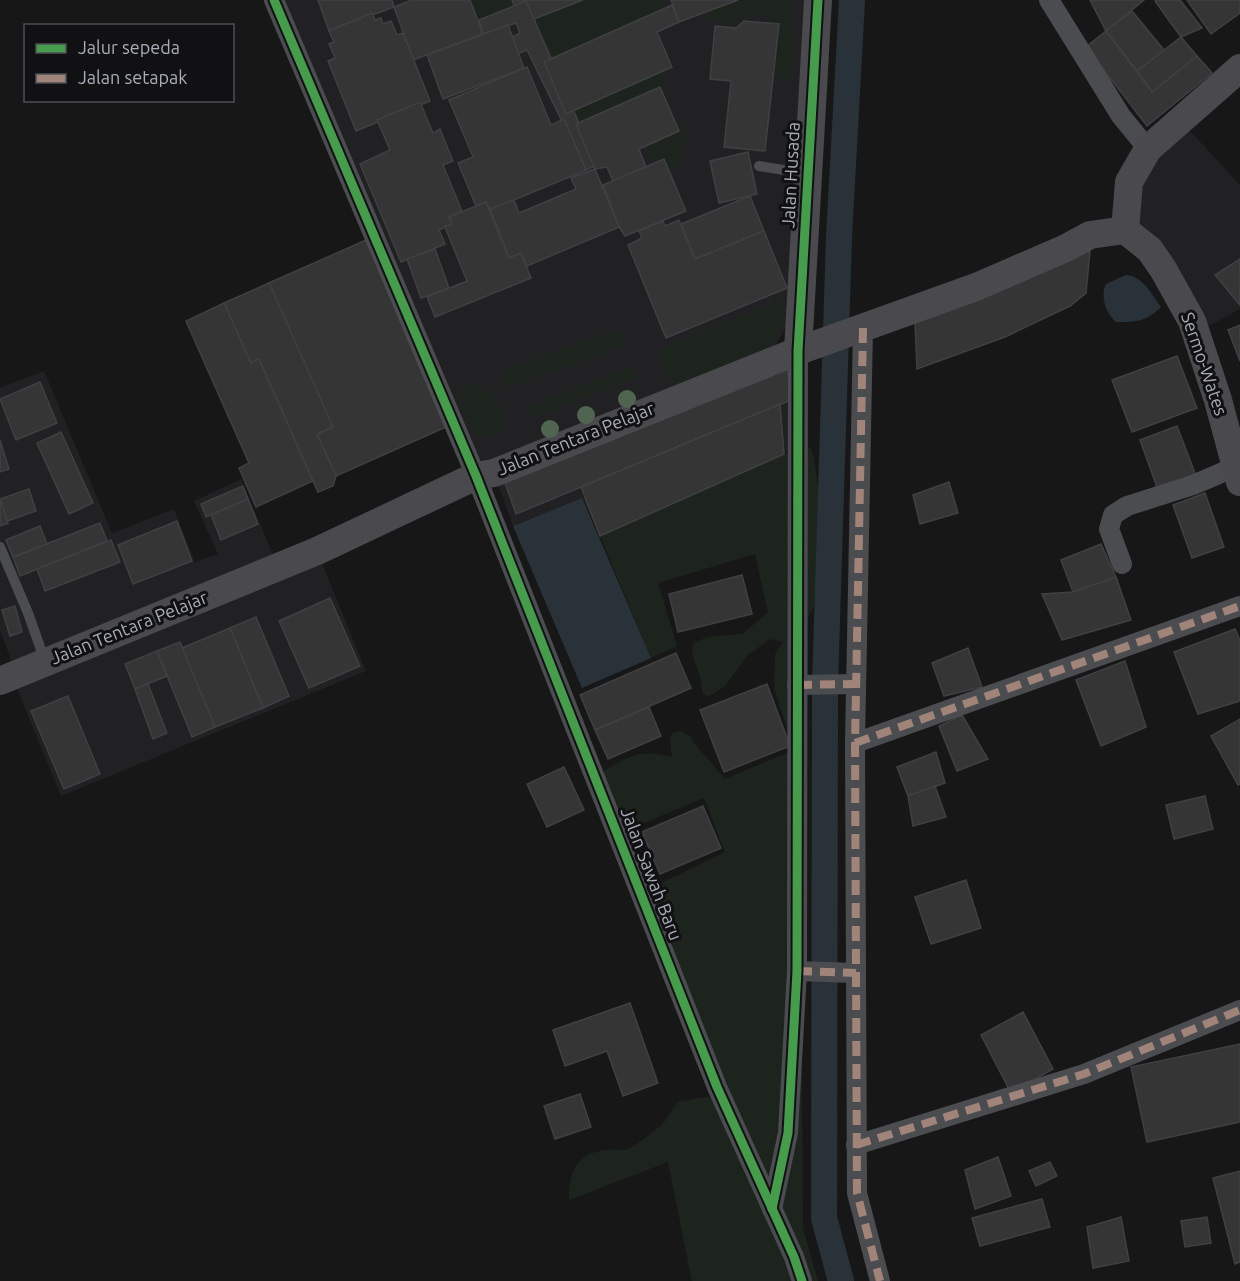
<svg xmlns="http://www.w3.org/2000/svg" width="1240" height="1281" font-family="Ubuntu,sans-serif">
	<rect width="100%" height="100%" fill="#171717"/>
	<g fill="#212123">
		<polygon points="274,0 807,0 789,322 769,356 798,351 798,447 600,536 582,498 513,526 494,473 479,477"/>
		<polygon points="1179,126 1192,133 1240,185 1240,309 1196,333 1125,230 1129,182"/>
		<polygon points="44,371 112,533 174,509 195,562 218,554 194,501 241,479 274,557 12,663 0,630 0,388"/>
		<polygon points="317,551 366,671 61,796 12,676"/>
	</g>
	<g fill="#1d241e">
		<polygon points="471,0 511,0 513,6 479,20"/>
		<polygon points="583,0 662,0 665,8 551,58 535,19"/>
		<path d="M712 0H761L767 4 774 0H790L795 56 790 79 775 78 771 74 768 29 772 23 771 19C758 14 746 13 736 23L706 20Z"/>
		<polygon points="663,71 667,83 579,123 573,110"/>
		<path d="M674 121 683 123 689 134 687 140 683 144V162L676 170C654 163 648 161 650 137Z"/>
		<polygon points="784,299 783,322 765,351 673,389 657,350"/>
		<polygon points="615,330 621,333 625,341 622,346 508,388 500,376 505,369"/>
		<polygon points="632,367 636,373 635,378 532,418 526,413 528,407"/>
		<path d="M471 384C489 386 507 409 503 427L493 435H478C466 424 461 405 459 390L462 387Z"/>
		<path d="M804 444 811 449 813 454 823 515 821 542 824 577 820 585V598L809 615 802 631 808 642 801 932 803 1228 818 1281H810L727 1091 649 889 725 852 704 798 627 830 602 772C631 755 638 749 672 757L670 739 673 733 681 731 690 736 694 743 725 779 794 750 774 689 775 654 783 642 770 639 748 655 724 687 708 697 703 694C701 687 701 679 699 673 696 662 689 655 694 643L707 637 742 634 768 613 755 554 658 583 677 646 651 658 600 536 784 454Z"/>
		<path d="M706 1097 714 1099 796 1281H692L668 1162 569 1200C569 1173 575 1154 605 1150 613 1148 620 1152 628 1149 635 1147 660 1127 665 1121 669 1116 673 1108 678 1102Z"/>
	</g>
	<g fill="#2a3239">
		<path d="M1126 275C1143 276 1152 295 1161 307 1146 322 1136 322 1116 322 1106 313 1100 297 1106 284Z"/>
		<polygon points="582,498 651,658 582,688 513,526"/>
	</g>
	<g fill="none" stroke-linecap="round" stroke-linejoin="round">
		<polyline stroke="#2a3239" stroke-width="26" points="841,1281 824,1218 825,684 839,237 852,0"/>
	</g>
	<g fill="#353536" stroke="#3f4043" stroke-width="1.5">
		<polygon points="318,0 392,0 394,7 329,31"/>
		<polygon points="412,0 470,0 483,34 413,60 394,7"/>
		<polygon points="512,0 583,0 521,24"/>
		<polygon points="671,0 738,0 679,22"/>
		<polygon points="1090,0 1144,0 1106,31"/>
		<polygon points="1157,0 1180,0 1202,28 1181,37 1155,1"/>
		<polygon points="1187,0 1240,0 1240,13 1211,34"/>
		<polygon points="526,1 551,58 597,165 586,170 527,50 517,54 511,38 520,33 516,23 483,34 479,20"/>
		<polygon points="672,5 679,22 657,32 672,67 566,114 544,62"/>
		<polygon points="1132,11 1164,50 1137,71 1106,31"/>
		<polygon points="372,13 375,20 381,18 383,24 391,21 397,35 403,33 430,101 356,131 328,61 335,58 329,44 334,42 329,31"/>
		<polygon points="744,21 779,24 765,151 724,147 731,81 710,79 715,26 736,28"/>
		<polygon points="508,25 524,68 443,99 427,55"/>
		<polygon points="1106,31 1152,92 1197,56 1212,73 1147,126 1086,47"/>
		<polygon points="1181,37 1197,56 1152,92 1137,71"/>
		<polygon points="527,67 551,125 564,119 586,170 490,210 486,202 476,206 458,163 473,157 449,100"/>
		<polygon points="660,87 679,131 639,149 646,167 613,181 607,167 595,169 576,124"/>
		<polygon points="420,102 433,133 440,129 453,161 443,165 462,211 449,217 452,224 439,230 445,244 401,262 360,164 390,150 377,120"/>
		<polygon points="748,152 757,194 719,203 710,161"/>
		<polygon points="664,159 686,211 625,236 619,227 603,185"/>
		<polygon points="595,169 619,227 527,266 521,253 509,258 490,209 514,200 519,213 576,189 571,178"/>
		<polygon points="750,196 764,231 695,259 681,224"/>
		<polygon points="486,202 509,258 521,253 531,278 435,317 427,297 467,281 445,227 452,224 449,217"/>
		<polygon points="679,220 695,259 764,231 787,288 666,338 628,245 642,238 639,231 663,221 665,226"/>
		<polygon points="366,240 448,426 336,476 317,434 333,427 269,283"/>
		<polygon points="435,249 449,288 421,298 407,259"/>
		<polygon points="1090,251 1086,293 1070,306 1005,337 917,369 915,322 917,319"/>
		<polygon points="1240,259 1240,305 1215,275"/>
		<polygon points="269,283 333,427 317,434 336,476 333,486 318,492 259,359 251,363 224,303"/>
		<polygon points="224,303 251,363 259,359 313,481 256,507 239,468 249,463 186,321"/>
		<polygon points="1240,325 1240,361 1228,330"/>
		<polygon points="1177,356 1197,408 1132,432 1112,380"/>
		<polygon points="787,364 791,400 516,514 503,477"/>
		<polygon points="40,382 57,423 16,440 0,399"/>
		<polygon points="780,404 784,454 600,536 581,487"/>
		<polygon points="1177,426 1196,476 1158,490 1140,440"/>
		<polygon points="61,432 93,503 69,514 37,443"/>
		<polygon points="0,440 9,469 0,472"/>
		<polygon points="949,482 958,513 920,524 913,495"/>
		<polygon points="243,486 248,499 206,517 201,504"/>
		<polygon points="29,489 36,511 7,521 0,499"/>
		<polygon points="1205,493 1224,547 1192,558 1173,505"/>
		<polygon points="0,499 8,523 0,526"/>
		<polygon points="248,499 258,524 221,540 211,515"/>
		<polygon points="177,521 192,561 133,584 118,545"/>
		<polygon points="100,523 107,541 20,576 13,557"/>
		<polygon points="40,526 47,544 13,557 6,540"/>
		<polygon points="111,540 120,562 45,591 37,569"/>
		<polygon points="1101,544 1116,577 1073,592 1061,560"/>
		<polygon points="742,575 752,614 678,632 669,594"/>
		<polygon points="1116,577 1131,620 1062,640 1042,594 1073,592"/>
		<polygon points="330,598 360,666 309,688 279,621"/>
		<polygon points="15,606 22,632 10,636 2,610"/>
		<polygon points="256,617 289,696 263,708 230,628"/>
		<polygon points="230,628 263,708 215,727 182,648"/>
		<polygon points="1235,629 1240,640 1240,701 1198,714 1174,652"/>
		<polygon points="180,642 215,727 192,737 157,651"/>
		<polygon points="968,648 982,687 944,696 932,663"/>
		<polygon points="157,651 167,676 135,689 125,664"/>
		<polygon points="676,653 691,688 595,730 580,695"/>
		<polygon points="1125,661 1146,727 1101,746 1076,680"/>
		<polygon points="148,684 167,733 153,739 135,689"/>
		<polygon points="767,684 790,746 724,772 700,710"/>
		<polygon points="68,696 100,774 64,789 31,711"/>
		<polygon points="649,707 661,736 608,759 595,730"/>
		<polygon points="962,715 988,759 957,771 939,726"/>
		<polygon points="1240,719 1240,784 1238,785 1211,736"/>
		<polygon points="936,752 945,783 908,796 897,767"/>
		<polygon points="564,767 584,810 547,827 527,784"/>
		<polygon points="935,786 946,817 913,826 908,796"/>
		<polygon points="1205,796 1213,829 1174,839 1166,805"/>
		<polygon points="703,806 721,848 660,874 642,832"/>
		<polygon points="966,880 981,928 931,944 915,897"/>
		<polygon points="630,1003 658,1083 623,1096 607,1051 565,1066 553,1030"/>
		<polygon points="1023,1012 1053,1069 1011,1093 981,1035"/>
		<polygon points="1240,1044 1240,1122 1147,1142 1131,1067"/>
		<polygon points="580,1094 591,1127 555,1139 544,1106"/>
		<polygon points="998,1157 1011,1196 975,1209 965,1170"/>
		<polygon points="1050,1162 1057,1176 1036,1186 1029,1171"/>
		<polygon points="1240,1171 1240,1262 1235,1264 1213,1178"/>
		<polygon points="1042,1199 1050,1227 980,1246 972,1218"/>
		<polygon points="1121,1217 1129,1261 1093,1268 1087,1227"/>
		<polygon points="1207,1217 1211,1243 1185,1247 1181,1221"/>
	</g>
	<g fill="none" stroke-linecap="round" stroke-linejoin="round">
		<g stroke="#4b4c50" stroke-width="10">
			<polyline points="759,166 808,174"/>
			<polyline points="0,547 28,613 45,661"/>
		</g>
		<g stroke="#4b4c50" stroke-width="20">
			<polyline points="274,0 476,476 717,1087 794,1257 802,1281"/>
			<polyline points="1049,0 1121,116 1148,149"/>
			<polyline points="863,328 855,743 857,1193 880,1281"/>
			<polyline points="1122,564 1109,529 1113,515 1127,506 1193,485 1235,467"/>
			<polyline points="797,685 856,684"/>
			<polyline points="855,743 1240,606"/>
			<polyline points="797,971 856,973"/>
			<polyline points="856,1145 1084,1074 1240,1010"/>
			<polyline points="772,1209 788,1133 797,971 798,351"/>
		</g>
		<g stroke="#4a4a4e" stroke-width="28">
			<polyline points="1125,230 1150,250 1163,269 1192,321 1218,400 1240,482"/>
			<polyline points="1125,230 1129,182 1148,149 1240,68"/>
			<polyline points="798,351 818,0"/>
			<polyline points="0,681 317,551 476,476 494,473 798,351 976,287 1066,248 1090,235 1125,230"/>
		</g>
		<g stroke="#a18479" stroke-width="8" stroke-dasharray="15 8" stroke-linecap="butt">
			<polyline points="863,328 855,743 857,1193 880,1281"/>
			<polyline points="797,685 856,684"/>
			<polyline points="855,743 1240,606"/>
			<polyline points="797,971 856,973"/>
			<polyline points="856,1145 1084,1074 1240,1010"/>
		</g>
		<g stroke="#111113" stroke-width="13">
			<g id="cycleway">
				<polyline points="274,0 476,476 717,1087 794,1257 802,1281"/>
				<polyline points="772,1209 788,1133 797,971 798,351 818,0"/>
			</g>
		</g>
		<use href="#cycleway" stroke="#469c4c" stroke-width="9"/>
	</g>
	<g fill="#506451">
		<circle cx="627" cy="399" r="9"/>
		<circle cx="586" cy="415" r="9"/>
		<circle cx="550" cy="429" r="9"/>
	</g>
	<g text-anchor="middle" stroke-width="6" stroke-linejoin="round" paint-order="stroke">
		<g font-size="18" fill="#a8adb8" stroke="#111113">
			<text transform="translate(791 175) rotate(-87)" y="6">Jalan Husada</text>
			<text transform="translate(1204 364) rotate(71)" y="6">Sermo-Wates</text>
			<text transform="translate(576 439) rotate(-22)" y="6">Jalan Tentara Pelajar</text>
			<text transform="translate(129 628) rotate(-22)" y="6">Jalan Tentara Pelajar</text>
			<text transform="translate(651 874) rotate(69)" y="6">Jalan Sawah Baru</text>
		</g>
	</g>
	<rect x="24" y="24" width="210" height="78" fill="#111113" stroke="#4d4f55" stroke-width="1.5"/>
	<rect x="36" y="44" width="30" height="9" fill="#469c4c" stroke="#4d4f55" stroke-width="1.5"/>
	<text x="78" y="54" font-size="18" fill="#a8adb8">Jalur sepeda</text>
	<rect x="36" y="74" width="30" height="9" fill="#a18479" stroke="#4d4f55" stroke-width="1.5"/>
	<text x="78" y="84" font-size="18" fill="#a8adb8">Jalan setapak</text>
</svg>
